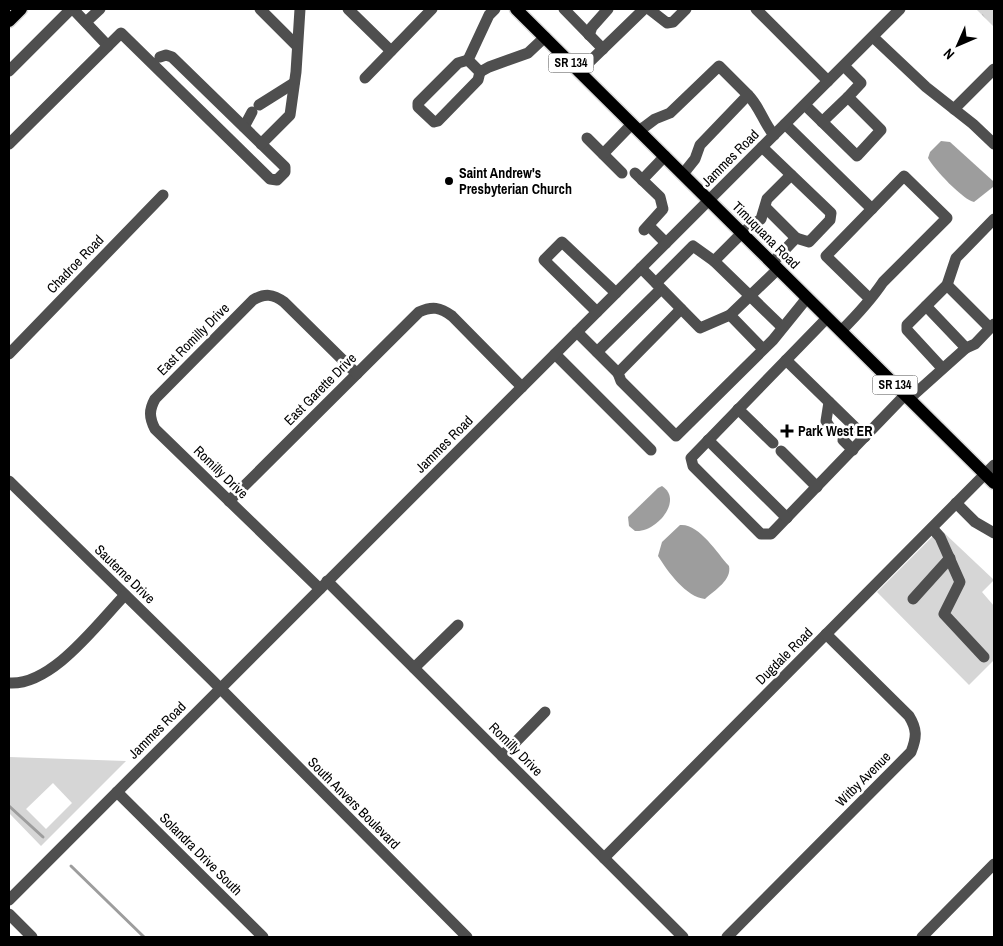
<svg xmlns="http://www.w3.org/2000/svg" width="1003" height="946" font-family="'Archivo Narrow',sans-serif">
	<defs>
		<pattern id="forest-firs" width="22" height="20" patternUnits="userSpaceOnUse" patternTransform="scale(1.25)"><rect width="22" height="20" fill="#d6d6d6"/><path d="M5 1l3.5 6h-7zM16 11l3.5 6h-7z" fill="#b6b6b6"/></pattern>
	</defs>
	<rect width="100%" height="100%" fill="#fff"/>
	<g fill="#d6d6d6" fill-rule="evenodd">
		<polygon points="940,529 994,580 982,592 994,606 994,660 969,685 877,592"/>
		<path d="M9 757 126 761 41 846 9 813ZM53 783 72 803 46 829 26 809Z"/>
	</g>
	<polygon fill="url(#forest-firs)" points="976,9 994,9 994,27"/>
	<g fill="#9d9d9d">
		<path d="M941 141 950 142 993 181V187L974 202C963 200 934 169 928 158L930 152Z"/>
		<path d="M662 486C684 500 656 533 635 531L629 526 628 517 658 488Z"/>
		<path d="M680 525C699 523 717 553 729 566 732 580 715 590 705 599 686 597 668 572 658 556L662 542Z"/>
	</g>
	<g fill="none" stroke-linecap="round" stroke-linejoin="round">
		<g stroke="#9d9d9d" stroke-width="3">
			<polyline points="9,806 43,837"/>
			<polyline points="71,866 144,937"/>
		</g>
		<polyline stroke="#d9d9d9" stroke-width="11" stroke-dasharray="11 5.5" stroke-linecap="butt" points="829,426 843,440"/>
		<g stroke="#dbdbdb" stroke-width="15">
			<g id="major">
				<polyline points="516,9 994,483"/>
				<polyline points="9,21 21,9"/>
			</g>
		</g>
		<g stroke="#4f4f4f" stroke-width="11">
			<polyline points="73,9 108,46"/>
			<polyline points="260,9 297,46"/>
			<polyline points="348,9 391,51"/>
			<polyline points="495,9 489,15 468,60 480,72 489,67 528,53 545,37"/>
			<polyline points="564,9 603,49"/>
			<polyline points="649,9 667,23 673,22 686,9"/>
			<polyline points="756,9 828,81"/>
			<polyline points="86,22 100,9"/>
			<polyline points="589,35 592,27 608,9"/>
			<polyline points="873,37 926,87 973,124 994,144"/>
			<polyline points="468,60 458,63 418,103 418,107 434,122 438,121 478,80 480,72"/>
			<polyline points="9,71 71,9"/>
			<polyline points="579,72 644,9"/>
			<polyline points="365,78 432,9"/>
			<path d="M748 95C760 107 763 122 774 135"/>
			<polyline points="259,105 294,83"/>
			<polyline points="805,105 857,156 881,130 848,97 861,83 844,66"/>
			<polyline points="954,109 994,69"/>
			<polyline points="822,122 848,97"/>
			<polyline points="785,124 872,209"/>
			<polyline points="244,127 252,112"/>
			<polyline points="639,131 655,119 670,113 719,66 748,95 700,145 695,159 683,174"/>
			<polyline points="587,138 622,173"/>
			<polyline points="9,144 121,33 270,179 277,180 285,172 285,167 172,57 166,55 160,57"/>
			<polyline points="261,144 290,115 296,72 300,9"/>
			<polyline points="762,147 831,213 830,220 809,242 796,238 772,263"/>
			<polyline points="603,154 632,124"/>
			<polyline points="635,173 660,197 663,209 644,230"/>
			<polyline points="642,180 665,156"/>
			<polyline points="766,208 796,238"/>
			<polyline points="649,226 666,243"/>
			<polyline points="714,261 742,233 761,219 767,199 791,175"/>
			<polyline points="641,268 700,328 730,315 778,269"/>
			<polyline points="656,283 693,246 714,261 782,327"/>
			<polyline points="947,285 990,328"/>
			<polyline points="926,306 966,348"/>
			<polyline points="681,309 618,373 621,381 676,436 773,340 807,298"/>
			<polyline points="597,312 544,260 562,242 616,293"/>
			<polyline points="730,315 763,349"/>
			<polyline points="827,318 691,458 693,466 761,534 771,534 905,395"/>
			<path d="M841 331C856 316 871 300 883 282L947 218 904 176 826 256 870 299"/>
			<polyline points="577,332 618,373"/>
			<polyline points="597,352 661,289"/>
			<polyline points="9,354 163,195"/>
			<polyline points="555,354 651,450"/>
			<polyline points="786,360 865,437"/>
			<polyline points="942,368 907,330 907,325 947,285 956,258 994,219"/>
			<polyline points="909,399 966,348 975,344 994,324"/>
			<polyline points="829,402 826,421 829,426"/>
			<polyline points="738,409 773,443"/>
			<polyline points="708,440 787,518"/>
			<polyline points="843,440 853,450"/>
			<polyline points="781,451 817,487"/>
			<polyline points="9,481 211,679 467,937"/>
			<path d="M229 501 419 312C432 306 440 307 452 316L522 387"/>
			<polyline points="956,503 975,522 994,533"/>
			<polyline points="932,528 940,537 960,582 944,614 984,657"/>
			<polyline points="327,581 683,937"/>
			<path d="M320 589 155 429C149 417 149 410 155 399L253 300C265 293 273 294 284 302L357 374"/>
			<polyline points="913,599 950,558"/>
			<polyline points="414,668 458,625"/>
			<path d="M9 683C52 686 97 624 125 595"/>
			<polyline points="502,756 545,712"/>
			<polyline points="117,792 263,937"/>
			<polyline points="604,858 994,465"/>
			<polyline points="9,900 900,9"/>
			<polyline points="9,914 32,937"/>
			<path d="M727 937 911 752C917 737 917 729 909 716L826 634"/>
			<polyline points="922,937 994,864"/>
		</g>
		<use href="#major" stroke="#000" stroke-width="12"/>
	</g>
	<g fill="#000" stroke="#fff" stroke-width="2">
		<circle cx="449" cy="181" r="5"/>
		<path d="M784.5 423.5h5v5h5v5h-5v5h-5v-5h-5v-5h5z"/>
	</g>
	<g text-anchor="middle" stroke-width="5" stroke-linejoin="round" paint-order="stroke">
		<g fill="#fff" stroke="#4c4c4c" stroke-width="1">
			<rect x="548.5" y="53.5" width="45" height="19" rx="4"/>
			<rect x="872.5" y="375.5" width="45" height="19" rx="4"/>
		</g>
		<g font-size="12" font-weight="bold" fill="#000">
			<text x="571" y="67">SR 134</text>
			<text x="895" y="389">SR 134</text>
		</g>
		<g font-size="14" fill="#000" stroke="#fff">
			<text transform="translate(730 158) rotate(-45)" y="5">Jammes Road</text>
			<text transform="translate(766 235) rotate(45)" y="5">Timuquana Road</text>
			<text transform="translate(75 264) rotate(-46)" y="5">Chadroe Road</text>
			<text transform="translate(193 339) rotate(-45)" y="5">East Romilly Drive</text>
			<text transform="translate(320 389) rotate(-45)" y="5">East Garette Drive</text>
			<text transform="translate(444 444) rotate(-45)" y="5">Jammes Road</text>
			<text transform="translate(221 472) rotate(44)" y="5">Romilly Drive</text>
			<text transform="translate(125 574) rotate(44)" y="5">Sauterne Drive</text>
			<text transform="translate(784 656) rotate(-45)" y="5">Dugdale Road</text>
			<text transform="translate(157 730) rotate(-45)" y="5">Jammes Road</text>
			<text transform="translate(516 749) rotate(45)" y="5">Romilly Drive</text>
			<text transform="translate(863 779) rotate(-45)" y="5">Witby Avenue</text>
			<text transform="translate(354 803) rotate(45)" y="5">South Anvers Boulevard</text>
			<text transform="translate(201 854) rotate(45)" y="5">Solandra Drive South</text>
		</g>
		<g font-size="14" font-weight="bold" fill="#000" stroke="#fff" text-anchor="start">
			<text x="459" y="178">Saint Andrew's<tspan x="459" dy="16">Presbyterian Church</tspan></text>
			<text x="798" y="436">Park West ER</text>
		</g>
	</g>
	<rect width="1003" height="946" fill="none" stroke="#000000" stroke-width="20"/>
	<g transform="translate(958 45) rotate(225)" stroke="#ffffff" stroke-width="4" paint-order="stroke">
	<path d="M0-4L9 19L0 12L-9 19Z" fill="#000000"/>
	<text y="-8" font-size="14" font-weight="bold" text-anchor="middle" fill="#000000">N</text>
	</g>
</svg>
